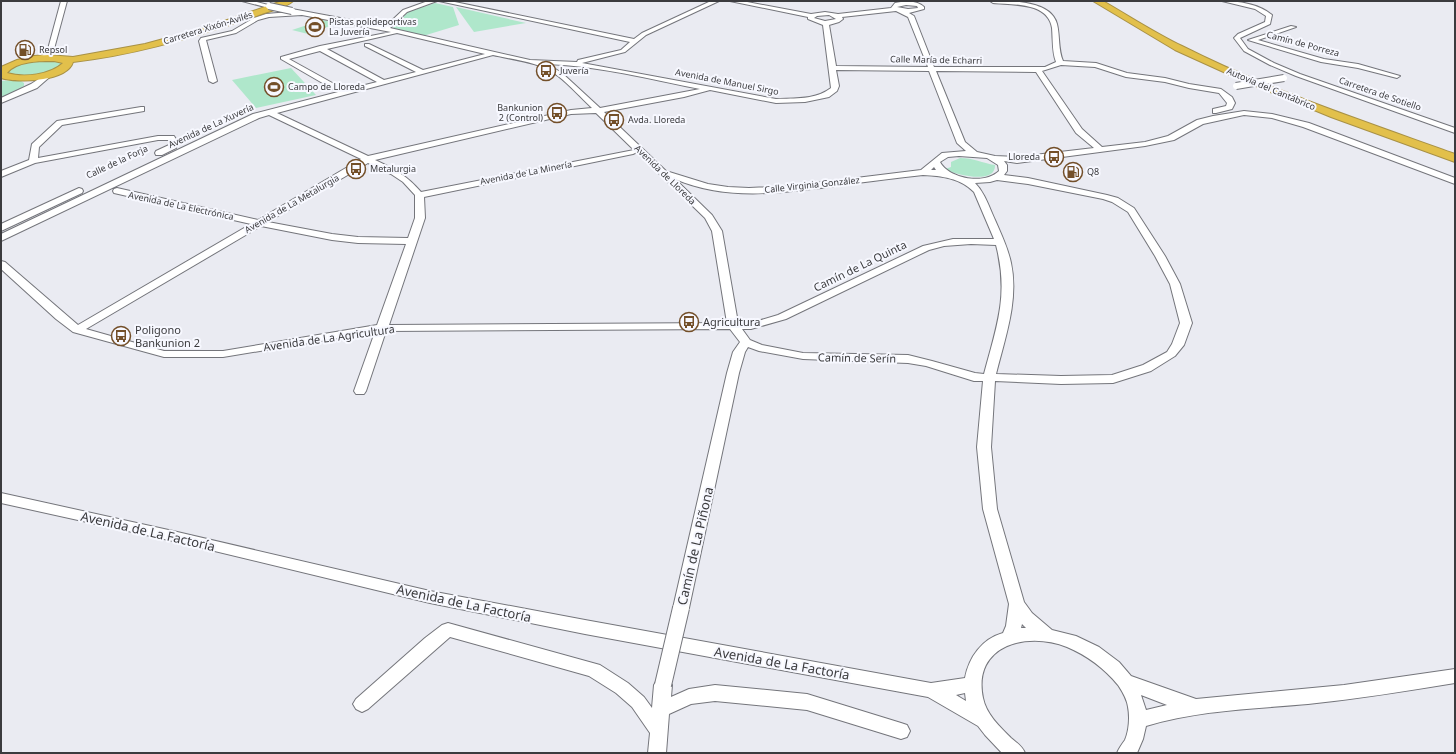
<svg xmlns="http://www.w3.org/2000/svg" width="1456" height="754" font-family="'Noto Sans',sans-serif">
	<rect width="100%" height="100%" fill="#eaebf2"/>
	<g fill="#afe7cb">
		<polygon points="435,3 453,7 459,25 423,36 396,30 393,27 408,12"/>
		<polygon points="456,7 526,23 474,32"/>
		<polygon points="322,20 338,23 308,34 292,30"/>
		<path d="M44 60 63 62 64 64C48 76 28 76 9 75L7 73C16 62 31 62 44 60Z"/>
		<polygon points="291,68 316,95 256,108 232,80"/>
		<polygon points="12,80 21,81 24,83 24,86 1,98 1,81"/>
		<path d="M960 158C974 158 982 163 995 165 996 185 956 175 945 169L951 167V162Z"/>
	</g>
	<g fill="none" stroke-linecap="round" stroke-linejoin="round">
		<g stroke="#74757b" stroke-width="2">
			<g id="minor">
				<polygon points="61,1 67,1 54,49 48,57 29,61 29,59 44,55 48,49"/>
				<polygon points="242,1 253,1 272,6 269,8"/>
				<path d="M428 1H437L407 12 390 28 530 60 577 62 578 60 621 50 630 42 439 1H450L634 39 642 33 711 1H719L646 35 625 52 582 63 776 99C795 98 815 100 831 88L823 25 808 19V17L730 1H742L811 14 825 12 838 14 891 8 895 3C904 1 917 0 924 7V9L909 13 914 16 934 67H1045L1056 62C1052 52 1053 39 1052 28 1048 2 1013 5 993 3L990 1C1010 1 1051 0 1057 24 1060 36 1058 50 1063 61L1096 63 1127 73 1165 78 1189 84 1221 89 1232 97 1235 103 1232 109 1216 113H1213V109L1226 106 1227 103 1219 93 1189 88 1165 82 1126 77 1095 67 1061 65 1042 71 1082 129 1102 147 1145 142 1168 136 1197 120 1213 116 1244 111 1272 114 1309 123 1455 178V184L1303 127 1272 118 1244 115 1203 124 1174 140 1145 146 1017 163 1004 161 1007 165V171L1004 175 1028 178 1107 195 1118 198 1134 208 1165 256 1180 284 1192 323 1184 345 1175 356 1151 371 1113 383 1061 384 995 381 991 447 997 509 1024 602 1032 613 1052 630 1076 636 1099 647 1119 662 1131 676 1196 699 1344 685 1455 669V683C1406 691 1357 699 1308 704 1253 709 1199 710 1146 726L1143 739 1137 753H1117C1119 748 1122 744 1125 740 1129 731 1130 717 1128 707 1127 699 1122 691 1118 685 1104 668 1088 656 1067 647 1027 631 972 645 983 698 986 714 1000 727 1011 738 1017 743 1022 746 1025 753H1002L985 735 978 726 928 697 585 634 430 603 173 541 1 503V493L173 531 430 591 585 620 931 683 965 678C969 657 982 639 1003 633L1006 626 1009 604 983 509 977 447 983 381H974L926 366 908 363 803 359 759 351 748 347 745 352 739 373 689 608 687 612 681 614 675 612 673 608 727 373 733 352 740 342 730 329 386 331 366 391 364 394H356L354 391 375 332 223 357H164L73 332 56 319 1 269V261L5 262 78 325 251 224 114 193 113 191 114 189 117 188 258 220 361 159 269 115 259 118 1 241V234L253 114 338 92 281 59V57L320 46 391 32 302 15 269 17 258 20 236 33 206 40 217 81 213 83 209 81 199 41 201 38 232 31 254 18 266 14 290 12V10L292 9 383 26 387 25 403 10ZM906 5 917 6 918 8 908 9 897 7ZM896 11 908 17 928 67 836 66 829 25 839 22 843 19 842 17ZM829 15 836 19 825 21 814 18 817 16ZM397 33 485 54 423 70 369 44H365V46L416 72 384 80 327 49ZM320 51 377 82 345 90 289 59ZM493 55C514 60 541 62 558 76 570 85 581 98 592 108L571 110 368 156 277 113ZM547 64C599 66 650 79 700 89L600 108 562 73ZM836 70 929 71 957 143 966 151 942 153 921 170 791 186 749 188 728 187 708 184 666 171 604 112 684 97 710 90 776 103 805 102 829 97 837 91 839 86ZM936 71 1036 72 1076 133 1094 148 1017 157 995 156 977 152 965 142ZM596 113 634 150 421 192C406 175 396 170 375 160L571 114ZM637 152 705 218 712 231 727 323 389 325 425 218 424 197 633 154ZM959 156 987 158 998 165 999 171C985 185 949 179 940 162L948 157ZM368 163 391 174 403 182 415 195V218L408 238 358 237 332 234 268 222ZM934 167 936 170H931ZM923 175C942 176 960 178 974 192L994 239H953L923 246 778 315 751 323H738L722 231 712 215 675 179C726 201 782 193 835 186 864 182 894 178 923 175ZM997 180 1028 184 1103 199 1112 202 1128 212 1155 256 1170 284 1180 323 1172 344 1167 352 1143 365 1112 375 1061 376 996 374C1005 338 1019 300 1011 263 1008 248 1001 234 995 220 989 207 985 193 975 183L990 182ZM261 226 332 240 358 243 406 244 377 325 223 351H164L86 329ZM971 244 996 245C1009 295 997 325 984 374L975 373 932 361 908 355 803 353 762 345 750 340 742 329H751L786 319 929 250 944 246ZM1022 624 1026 628H1021ZM965 693 966 701 956 695ZM1141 695 1167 705 1146 710Z"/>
				<path d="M1222 1C1239 1 1259 4 1272 15L1270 24 1240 38 1248 49 1274 63 1300 74 1455 128V133L1296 76 1270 65 1244 51 1234 38 1238 34 1265 22 1266 16 1255 9Z"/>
				<polygon points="1291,26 1296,27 1258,40 1324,59 1358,64 1400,76 1397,78 1358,68 1321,62 1248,40"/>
				<polygon points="51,71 54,73 53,74 37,88 1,103 1,98 31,84"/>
				<polygon points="141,107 144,107 144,111 62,125 39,147 38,158 158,136 174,136 177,141 176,148 162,155 156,155 155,153 156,151 169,145 169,140 158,140 35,163 1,177 1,171 29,160 32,144 57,121"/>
				<polygon points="79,188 82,189 83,191 82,193 1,231 1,224"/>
				<polygon points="448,623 600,665 628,683 644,697 652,708 654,685 657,680 663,678 669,680 672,685 671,697 689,689 715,685 807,694 901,723 907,725 910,731 907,737 901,739 807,710 715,701 691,704 669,714 666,753 648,753 650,733 632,707 616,693 589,676 450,637 368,709 362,712 356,709 353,704 356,699 425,638 442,625"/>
			</g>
		</g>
		<g stroke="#a89146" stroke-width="2">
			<g id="highway">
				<path d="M282 1H293C286 8 269 11 259 15 200 36 137 55 73 62 67 82 17 83 1 78V67L17 60 34 56 48 55 73 57 145 44 204 28ZM54 61 63 63C50 75 24 78 7 73 16 61 40 61 54 61Z"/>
				<path d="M1093 1H1103C1129 16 1155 33 1182 46 1269 90 1363 121 1455 154V162L1331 117 1239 79 1175 50Z"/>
			</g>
		</g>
		<use href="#minor" fill="#fff" fill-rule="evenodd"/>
		<use href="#highway" fill="#e2c04b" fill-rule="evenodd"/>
		<g stroke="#74757b" stroke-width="8" stroke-linecap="butt">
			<g id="minor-bridge-far1">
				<polyline points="269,6 292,11"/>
				<polyline points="1236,86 1284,78"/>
			</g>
		</g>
		<g stroke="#74757b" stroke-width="18" stroke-linecap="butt">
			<polyline id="minor-bridge" points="663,685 681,608"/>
		</g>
		<use href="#minor-bridge-far1" stroke="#fff" stroke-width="6"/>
		<use href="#minor-bridge" stroke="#fff" stroke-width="16"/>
	</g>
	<defs>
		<g id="stadium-ring" transform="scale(1)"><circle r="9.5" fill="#f7f8ff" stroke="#734f29" stroke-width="1.5"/><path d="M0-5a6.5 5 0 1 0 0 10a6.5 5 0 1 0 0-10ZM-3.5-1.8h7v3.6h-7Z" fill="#734f29"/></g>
		<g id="fuel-ring" transform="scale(1)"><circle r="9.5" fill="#f7f8ff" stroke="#734f29" stroke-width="1.5"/><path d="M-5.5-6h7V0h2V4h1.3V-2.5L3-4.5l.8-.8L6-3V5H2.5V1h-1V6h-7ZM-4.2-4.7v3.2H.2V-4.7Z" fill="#734f29"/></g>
		<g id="bus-ring" transform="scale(1)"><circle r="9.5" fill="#f7f8ff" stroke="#734f29" stroke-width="1.5"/><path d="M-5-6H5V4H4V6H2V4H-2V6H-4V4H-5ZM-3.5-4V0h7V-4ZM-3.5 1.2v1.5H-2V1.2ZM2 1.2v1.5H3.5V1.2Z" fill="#734f29"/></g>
	</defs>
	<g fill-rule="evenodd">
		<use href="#stadium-ring" x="315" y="27"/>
		<use href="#fuel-ring" x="25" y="50"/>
		<use href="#bus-ring" x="546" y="71"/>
		<use href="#stadium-ring" x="274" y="87"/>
		<use href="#bus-ring" x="557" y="113"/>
		<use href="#bus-ring" x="614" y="120"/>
		<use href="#bus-ring" x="1054" y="157"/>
		<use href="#bus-ring" x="356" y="169"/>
		<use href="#fuel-ring" x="1073" y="172"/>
		<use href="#bus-ring" x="689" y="322"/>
		<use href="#bus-ring" x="121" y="336"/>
	</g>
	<g text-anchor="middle" stroke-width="4" stroke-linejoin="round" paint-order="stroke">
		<g font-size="9" fill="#3b3b3e" stroke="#f7f8ff" text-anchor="start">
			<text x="329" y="25">Pistas polideportivas<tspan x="329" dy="10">La Juvería</tspan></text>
			<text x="39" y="53">Repsol</text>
			<text x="560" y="74">Juvería</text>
			<text x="288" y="90">Campo de Lloreda</text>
			<text x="543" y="111" text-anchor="end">Bankunion<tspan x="543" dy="10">2 (Control)</tspan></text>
			<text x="628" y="123">Avda. Lloreda</text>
			<text x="1040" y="160" text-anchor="end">Lloreda</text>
			<text x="370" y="172">Metalurgia</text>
			<text x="1087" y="175">Q8</text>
		</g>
		<g font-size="9" fill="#3b3b3e" stroke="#f7f8ff">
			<text transform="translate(208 28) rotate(-17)" y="3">Carretera Xixón-Avilés</text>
			<text transform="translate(1303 44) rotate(15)" y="3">Camín de Porreza</text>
			<text transform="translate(936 60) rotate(1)" y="3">Calle María de Echarri</text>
			<text transform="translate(727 82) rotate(11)" y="3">Avenida de Manuel Sirgo</text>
			<text transform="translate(1271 89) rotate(23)" y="3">Autovía del Cantábrico</text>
			<text transform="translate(1380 94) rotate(19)" y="3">Carretera de Sotiello</text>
			<text transform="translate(211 126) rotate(-25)" y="3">Avenida de La Xuvería</text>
			<text transform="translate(117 162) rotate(-25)" y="3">Calle de la Forja</text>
			<text transform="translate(526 173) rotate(-11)" y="3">Avenida de La Minería</text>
			<text transform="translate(665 175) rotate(44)" y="3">Avenida de Lloreda</text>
			<text transform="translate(812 185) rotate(-6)" y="3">Calle Virginia González</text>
			<text transform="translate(292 204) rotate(-30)" y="3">Avenida de La Metalurgia</text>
			<text transform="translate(181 206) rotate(12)" y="3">Avenida de La Electrónica</text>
		</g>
		<g font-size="11" fill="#3b3b3e" stroke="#f7f8ff">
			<text transform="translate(860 266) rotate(-26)" y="4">Camín de La Quinta</text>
			<text transform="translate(329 338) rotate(-8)" y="4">Avenida de La Agricultura</text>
			<text transform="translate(857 358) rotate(1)" y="4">Camín de Serín</text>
		</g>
		<g font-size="11" fill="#3b3b3e" stroke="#f7f8ff" text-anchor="start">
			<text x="703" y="326">Agricultura</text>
			<text x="135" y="334">Poligono<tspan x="135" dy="13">Bankunion 2</tspan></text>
		</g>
		<g font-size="13" fill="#3b3b3e" stroke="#f7f8ff">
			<text transform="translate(148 531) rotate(13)" y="5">Avenida de La Factoría</text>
			<text transform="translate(695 546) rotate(-77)" y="5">Camín de La Piñona</text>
			<text transform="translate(464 603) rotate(12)" y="5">Avenida de La Factoría</text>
			<text transform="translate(782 663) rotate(10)" y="5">Avenida de La Factoría</text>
		</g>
	</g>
	<rect width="1456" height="754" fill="none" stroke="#3b3b3e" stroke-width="4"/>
</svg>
